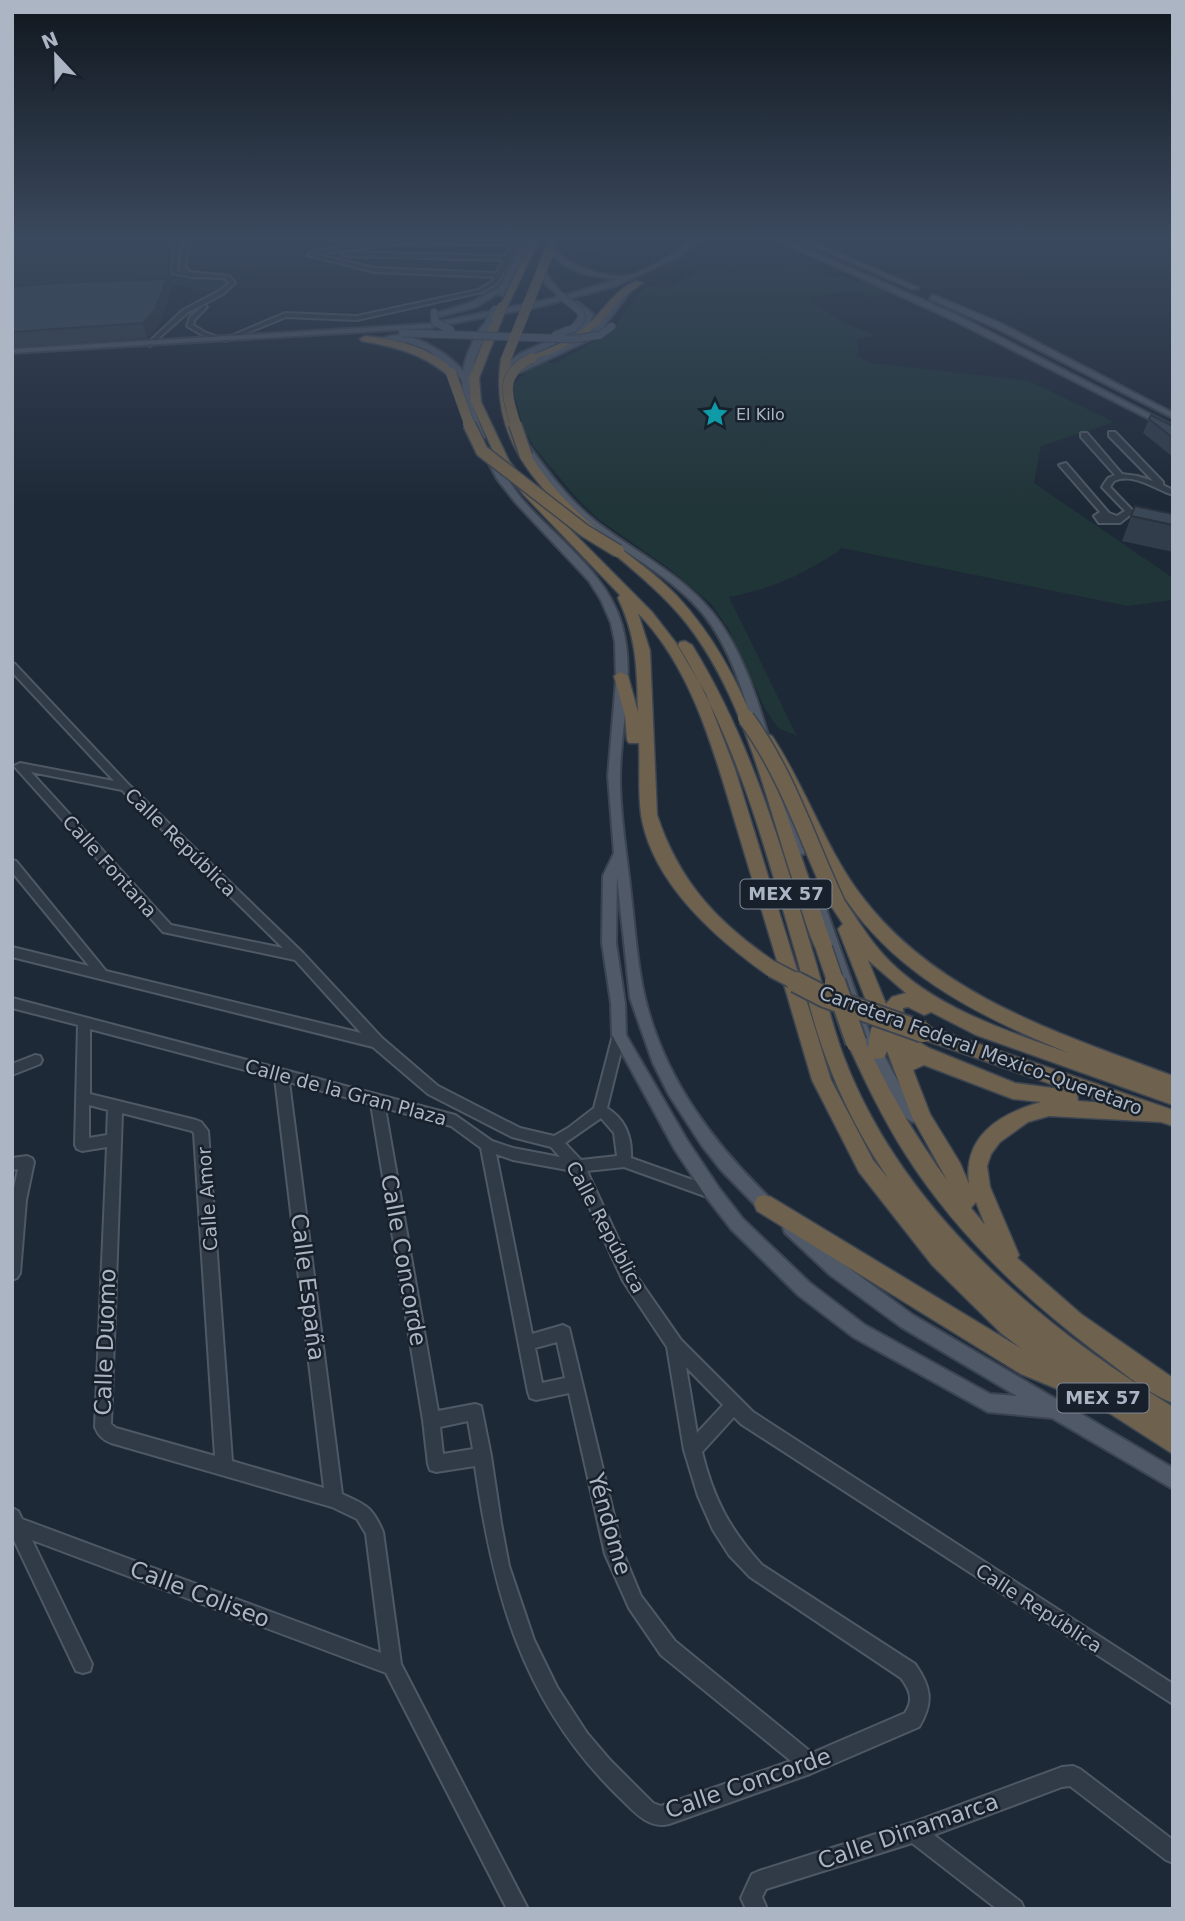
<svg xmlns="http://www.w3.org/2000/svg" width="1185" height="1921" font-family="'DejaVu Sans',sans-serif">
	<rect width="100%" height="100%" fill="#1e2937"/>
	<g fill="#203538">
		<path d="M12 238 177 240 168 271 170 275 188 279H223L228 284C211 298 190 285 172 285L170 290 146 293 12 298Z"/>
		<path d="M565 238H605L613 243C597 256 581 251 564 244Z"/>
		<path d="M798 261 835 278 844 276 854 282 863 280 888 292 870 297 858 291 804 297 846 324 875 335 857 340 859 353 855 355 870 363 1029 381 1114 422 1041 446 1034 483 1173 578V600L1128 606 841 548 838 552C796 577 777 587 729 597L797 736 778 728 764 707 728 628 711 604 671 570 597 518 580 502 534 447 524 430 512 386 531 367 544 361 555 364 610 332 646 285 663 290C685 280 709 260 732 273L764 267 776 271Z"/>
	</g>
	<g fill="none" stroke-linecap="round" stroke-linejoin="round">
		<g stroke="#4f5865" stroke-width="4">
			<g id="minor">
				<polygon points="174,238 180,238 177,270 182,271 179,268 185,238 191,238 185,267 190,272 229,276 235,283 223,294 187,313 150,346 148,345 148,343 183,310 219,291 229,283 225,278 191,277 172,273"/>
				<path d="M515 238H521L502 276 496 284 482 292 357 320 286 317 227 341 202 335 187 326 190 317 204 305 207 307 195 319 193 325 206 333 224 339 285 313 357 316 478 290 492 282 494 277 374 272 307 255 313 251 408 239 513 241ZM408 243 512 245 505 256 345 252 342 254 345 256 504 260 496 273 374 268 315 254Z"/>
				<path d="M1109 432H1115L1163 482V485L1173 490V495C1155 489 1133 472 1114 481L1110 487 1134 512 1120 523H1099L1094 516 1100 512 1059 465 1066 463 1109 513 1117 516 1125 511 1102 487 1108 478 1115 475 1081 437V433H1087L1122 474 1137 476 1153 481 1109 436Z"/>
				<path d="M12 663 15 664 129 785 303 953 382 1038 438 1086 520 1128 554 1136 568 1128 594 1108 613 1035 614 1031H624L625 1035 607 1108C625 1119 632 1137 631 1158L718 1189 720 1193 718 1197 713 1199 624 1167 587 1171 633 1271 681 1340 753 1412 1173 1684V1704L741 1424 734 1417 702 1452C713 1498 730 1530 762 1565L915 1664C931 1687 934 1702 919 1727L810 1774 669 1824C647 1830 631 1808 616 1794 522 1701 493 1593 475 1466L436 1472 430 1470 428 1464 423 1420 371 1104 289 1082 342 1494C366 1505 372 1506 383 1532L401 1664 528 1909H507L386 1673 32 1540 92 1664 90 1671 83 1673 76 1671 12 1536V1508L18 1511 22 1519 381 1653 366 1534 357 1519 332 1507 111 1443C103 1440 98 1435 95 1427L107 1147 82 1151 77 1149 75 1145 78 1025 12 1008V998L455 1115 492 1141 513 1148 560 1157 551 1147 512 1137 428 1094 373 1047 12 957V947L89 966 12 872V860L16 861 106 971 361 1033 295 960 163 932 14 766 20 763 114 781 12 672ZM31 772 122 790 283 948 171 925ZM90 1029 275 1078 324 1488 232 1461 208 1131 201 1122 196 1120 90 1094ZM89 1105 108 1110 107 1135 89 1138ZM385 1108 451 1126 481 1148 528 1392 530 1398 536 1400 569 1393 605 1554 629 1608 661 1655 791 1761 661 1806 653 1803 610 1760 587 1733 557 1687 534 1640 509 1566 501 1523 491 1456 481 1406 475 1404 438 1411ZM122 1113 192 1131 194 1133 215 1456 116 1428 111 1424ZM601 1118 614 1133 617 1156 581 1160 565 1143ZM496 1154 513 1160 573 1171 623 1281 667 1347 684 1450 698 1496 713 1530 729 1555 750 1577 901 1678C910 1690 914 1700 905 1713L812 1753 675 1641 641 1596 623 1553 569 1328 563 1325 532 1334ZM557 1342 565 1378 542 1383 535 1348ZM686 1367 723 1405 697 1433ZM468 1421 473 1449 443 1454 440 1427Z"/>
				<polygon points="35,1055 40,1056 42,1060 40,1064 12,1075 12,1064"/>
				<polygon points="27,1156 32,1158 34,1162 26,1200 20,1273 17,1278 12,1280 12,1198 18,1169 12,1170 12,1158"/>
				<polygon points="1073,1766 1080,1769 1173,1840 1173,1863 1166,1860 1070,1786 1062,1787 934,1835 1021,1902 1024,1909 997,1909 912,1843 766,1889 762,1897 767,1909 746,1909 741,1898 752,1874 759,1871 914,1822 1062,1767"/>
			</g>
		</g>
		<g stroke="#3b4450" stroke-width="4">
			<g id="major">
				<polygon points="525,238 531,238 503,296 497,294 476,307 434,318 434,314 470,303 500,287"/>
				<path d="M695 238H702L680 256 613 287 537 307 429 328 12 353V349L429 324 560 297 545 284 541 273 544 271 563 296 619 279C598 277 558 273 552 250H556C568 266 607 279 627 276 645 273 680 250 695 238Z"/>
				<polygon points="773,238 782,238 957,315 1173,426 1173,431 951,319"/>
				<polygon points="804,238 916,287 918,288 912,289 803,241"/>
				<polygon points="635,283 640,284 630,292 596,337 521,372 515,372 515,368 590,333 626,290"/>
				<polygon points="933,295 1002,324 1173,413 1173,418 996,328 930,299"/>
				<polygon points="572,302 578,302 593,314 588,328 527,357 509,370 503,370 503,366 521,353 582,325 585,315 572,306"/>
				<path d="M489 319 493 321C467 371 463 384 485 437L481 440 477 437 464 403 462 380 454 371 428 350 409 343 384 338C408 327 448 353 463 371 466 355 476 329 489 319Z"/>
				<path d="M518 439H524C545 468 566 497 594 520 633 551 680 573 712 612 741 647 756 695 769 738L767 741 763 742 757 738C745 697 731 649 704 615 672 576 625 554 586 523 558 500 537 470 517 441Z"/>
				<path d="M486 454H492C501 469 510 484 521 498 556 539 607 572 622 625 636 676 620 727 620 778 620 816 627 855 631 894 635 928 637 965 645 998 665 1081 716 1147 777 1205L779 1210 777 1215 771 1217 765 1215 721 1170 702 1146 669 1095 653 1063 630 998 617 877 616 943 625 1003 626 1035 687 1140 719 1188 743 1219 810 1283 865 1325 990 1394 1017 1396 901 1327 830 1275 785 1233 783 1228 785 1223 791 1220 797 1223 842 1263 913 1315 1173 1468V1489L1052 1418 988 1412 853 1337 798 1295 731 1229 707 1198 675 1150 612 1035 611 1003 602 943 603 876 614 853 608 776 616 680 615 642 611 623 601 600 589 581 515 502 497 479 485 456Z"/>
				<polygon points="776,773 782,777 805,851 804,854 799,855 793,851 770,777"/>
				<path d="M816 895 823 900 873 1042 878 1044 903 1091 922 1117 920 1122C902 1128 883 1082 876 1068L868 1067 865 1063 809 900Z"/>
			</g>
		</g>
		<g stroke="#3c4551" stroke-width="3">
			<g id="highway">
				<polygon points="532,238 540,238 507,307 499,309"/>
				<polygon points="551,238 559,238 553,252 549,254 545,252"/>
				<path d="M636 281 643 283 621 298 600 323 581 339 551 354 529 360V356C549 349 571 340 587 325 605 310 614 290 636 281Z"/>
				<path d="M497 316 502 319 479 378 481 402 509 461 531 490 652 612 676 643 706 694 735 769 831 1080 873 1160 888 1178C862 1140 840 1097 825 1055 813 1023 806 990 797 958 765 848 738 743 678 645L680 642 685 641 692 645C753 744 783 853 816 963 825 994 832 1025 843 1055 901 1209 1036 1323 1173 1407V1454L1078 1393 1072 1395 1021 1374 757 1211 754 1204 757 1197 764 1195 771 1197 1022 1349 1001 1333 932 1265 859 1172 812 1080 780 971 772 976 766 974C714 937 651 881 641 814 638 791 640 766 639 743H629L627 740 625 716 614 676 621 672 628 676 638 712C637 669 637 638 618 598L620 595 523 494 498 462 471 402 469 378 492 319ZM638 613C693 670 714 752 736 825 750 872 764 918 778 964 719 924 680 884 657 815L650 651Z"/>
				<path d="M365 336C398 339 433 348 456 373L448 375C421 353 395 347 362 341L360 339Z"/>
				<path d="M506 356 511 359C500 436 551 492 607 538 631 557 656 574 677 596 715 637 741 687 760 738L767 734 772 736C805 786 825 847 860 894 936 996 1059 1033 1173 1076V1105L976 1035 931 1012 924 1015 908 1007 903 1008 905 1028 914 1039 929 1048 1015 1083 1068 1090 916 1037 914 1032 916 1027 923 1025 1173 1110V1126L1161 1122 1049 1116 1028 1122 1000 1142 991 1154 987 1166 990 1187 1019 1255 1017 1258 1081 1314 1173 1378V1403C1144 1392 1118 1368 1093 1350 1021 1295 955 1232 906 1155 883 1119 865 1081 847 1042L849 1037 856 1035 863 1037 868 1048 871 1029 875 1023 838 929 843 924 828 901 830 897H842C853 913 864 931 876 946 922 1004 1002 1029 1069 1053 975 1015 885 970 833 879 808 834 789 785 761 741L833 948 830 953H818C806 930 800 902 792 878 764 792 743 696 687 624 621 539 482 489 501 359ZM868 960 906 993 892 997 886 1004ZM887 1051 912 1117 947 1180C919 1142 895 1102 874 1059L884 1058ZM924 1065 1013 1099 1041 1102C999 1114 963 1136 969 1184L960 1163 930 1114 913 1070ZM1077 1093 1106 1103 1078 1101ZM976 1202 985 1225 971 1208Z"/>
			</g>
		</g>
		<use href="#minor" fill="#313b47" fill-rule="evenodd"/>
		<use href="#major" fill="#4f5968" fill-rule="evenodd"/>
		<use href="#highway" fill="#6e614e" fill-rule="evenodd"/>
		<g stroke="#3b4450" stroke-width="9" stroke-linecap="butt">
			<g id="major-bridge">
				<polyline points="434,312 435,322 451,330"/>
				<polyline points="489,321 495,309"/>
				<polyline points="402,333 574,339 600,335 612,326"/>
				<polyline points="555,335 574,328 582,318 580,311 560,295"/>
			</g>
		</g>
		<g stroke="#3c4551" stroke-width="11" stroke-linecap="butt">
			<g id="highway-bridge-far3">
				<polyline points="497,319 502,307"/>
				<polyline points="506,359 549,252"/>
				<polyline points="451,373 470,426"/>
				<path d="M516 426C507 395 498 374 532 358"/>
			</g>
		</g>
		<g stroke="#3c4551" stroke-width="15" stroke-linecap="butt">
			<g id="highway-bridge-far2">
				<polyline points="469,424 482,451 585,531 618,551"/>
				<polyline points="515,424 526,456"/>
			</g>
		</g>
		<g stroke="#3c4551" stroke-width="19" stroke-linecap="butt">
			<g id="highway-bridge-far1">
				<path d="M746 718C787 774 807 839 836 901"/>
				<polyline points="824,948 836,983"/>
				<polyline points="772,969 799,983"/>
			</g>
		</g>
		<g stroke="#3c4551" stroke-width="24" stroke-linecap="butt">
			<g id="highway-bridge">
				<polyline points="796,982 825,997 923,1032"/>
				<polyline points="835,982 856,1042"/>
			</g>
		</g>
		<use href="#major-bridge" stroke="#4f5968" stroke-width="7"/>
		<use href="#highway-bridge-far3" stroke="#6e614e" stroke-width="10"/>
		<use href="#highway-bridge-far2" stroke="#6e614e" stroke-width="12"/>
		<use href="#highway-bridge-far1" stroke="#6e614e" stroke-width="16"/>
		<use href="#highway-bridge" stroke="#6e614e" stroke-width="20"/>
	</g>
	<g fill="#323d4b">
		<polygon points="166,279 170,293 159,325 147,338 12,348 12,287"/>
		<polygon points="1149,419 1173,426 1173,457 1143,433"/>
		<polygon points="1135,506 1173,514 1173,552 1122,541"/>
	</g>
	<polygon fill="#29323d" points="166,279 170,293 159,325 147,338 143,323"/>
	<g fill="#3a4757" stroke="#29323d" stroke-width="2">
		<polygon points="166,279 155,310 143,323 12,332 12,287 56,283"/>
		<polygon points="1151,415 1173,426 1173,438 1149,419"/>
		<polygon points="1135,506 1173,514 1173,525 1131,516"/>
	</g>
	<linearGradient id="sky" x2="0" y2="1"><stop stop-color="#10171e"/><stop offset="0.47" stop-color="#3b495e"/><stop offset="1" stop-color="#3b495e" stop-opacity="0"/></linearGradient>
	<rect width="1185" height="507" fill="url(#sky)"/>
	<defs>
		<g id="sight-bare" transform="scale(2.1)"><path d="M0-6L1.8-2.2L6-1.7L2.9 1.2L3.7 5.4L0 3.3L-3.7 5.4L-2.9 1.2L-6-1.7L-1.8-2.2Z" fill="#0f9aa8" stroke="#17202b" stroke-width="2.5" paint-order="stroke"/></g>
	</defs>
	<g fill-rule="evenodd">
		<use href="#sight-bare" x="715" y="414"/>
	</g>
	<g text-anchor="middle" stroke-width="5" stroke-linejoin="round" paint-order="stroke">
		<g font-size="16" fill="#abb5c4" stroke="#17202b" text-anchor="start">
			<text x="736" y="420">El Kilo</text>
		</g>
		<g fill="#17202b" stroke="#7f8896" stroke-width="2">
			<rect x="740.5" y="879.5" width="91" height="29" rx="5"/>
			<rect x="1057.5" y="1383.5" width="91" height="29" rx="5"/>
		</g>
		<g font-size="18" font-weight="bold" fill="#abb5c4">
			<text x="786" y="900">MEX 57</text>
			<text x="1103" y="1404">MEX 57</text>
		</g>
		<g font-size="19" fill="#abb5c4" stroke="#17202b">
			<text transform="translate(181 842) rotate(44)" y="7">Calle República</text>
			<text transform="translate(110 866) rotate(48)" y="7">Calle Fontana</text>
			<text transform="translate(981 1050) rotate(20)" y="7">Carretera Federal Mexico-Queretaro</text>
			<text transform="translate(346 1092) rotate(15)" y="7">Calle de la Gran Plaza</text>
			<text transform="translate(207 1199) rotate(-94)" y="7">Calle Amor</text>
			<text transform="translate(606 1227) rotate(62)" y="7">Calle República</text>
			<text transform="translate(1039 1608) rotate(33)" y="7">Calle República</text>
		</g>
		<g font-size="23" fill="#abb5c4" stroke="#17202b">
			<text transform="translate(404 1260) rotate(80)" y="8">Calle Concorde</text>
			<text transform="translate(308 1287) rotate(83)" y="8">Calle España</text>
			<text transform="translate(105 1342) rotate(-88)" y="8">Calle Duomo</text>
			<text transform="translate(610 1524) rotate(74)" y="8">Yéndome</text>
			<text transform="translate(200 1594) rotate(21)" y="8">Calle Coliseo</text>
			<text transform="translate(748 1783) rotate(-19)" y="8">Calle Concorde</text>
			<text transform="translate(908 1831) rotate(-19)" y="8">Calle Dinamarca</text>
		</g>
	</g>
	<rect width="1185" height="1921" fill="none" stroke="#abb5c4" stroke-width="28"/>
	<g transform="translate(56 56) rotate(338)" stroke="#17202b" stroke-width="5" paint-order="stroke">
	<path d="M0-5L12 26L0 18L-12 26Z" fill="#abb5c4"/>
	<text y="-10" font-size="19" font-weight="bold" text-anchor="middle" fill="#abb5c4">N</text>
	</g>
</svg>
